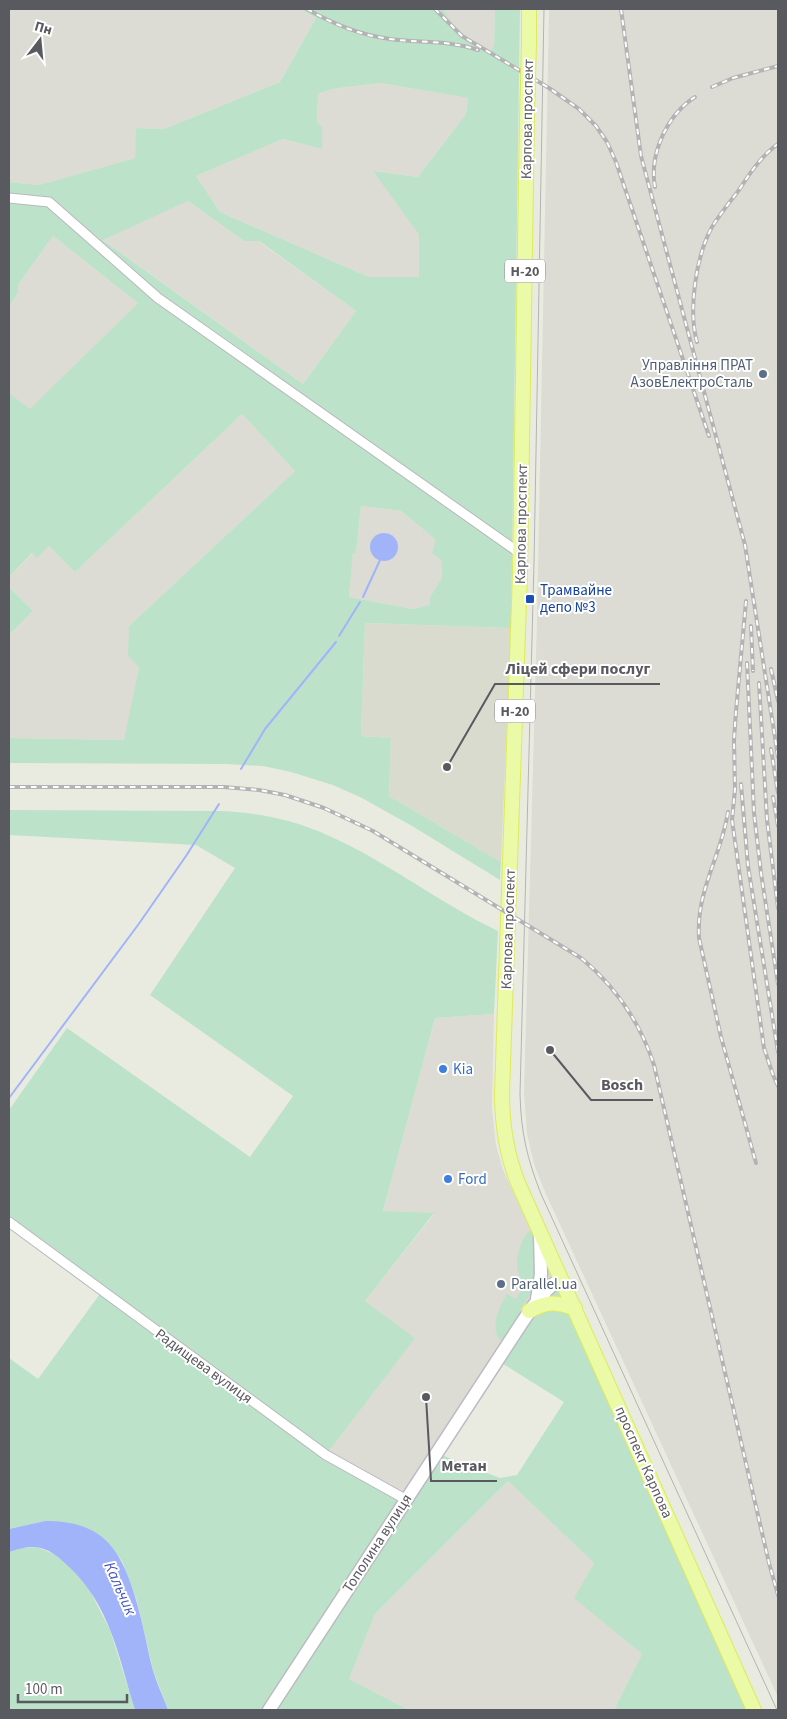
<svg xmlns="http://www.w3.org/2000/svg" width="787" height="1719" font-family="'Source Sans 3',sans-serif">
	<rect width="100%" height="100%" fill="#eaebe0"/>
	<g fill="#dcdcd4">
		<polygon points="9,9 300,9 316,18 280,82 164,129 137,128 135,158 39,185 9,182"/>
		<polygon points="444,9 495,9 494,45 491,51 463,34 447,18"/>
		<polygon points="549,9 778,9 778,1697 545,1192 534,1164 527,1134 524,1094 537,619"/>
		<polygon points="380,83 468,98 466,114 418,177 374,171 419,235 419,277 369,277 220,212 196,176 283,139 322,149 317,125 318,94 332,89"/>
		<polygon points="188,201 244,241 258,241 356,311 303,384 102,239"/>
		<polygon points="53,236 138,303 30,410 9,393 9,306 18,293 18,285"/>
		<polygon points="242,414 295,471 129,626 139,667 125,740 9,738 9,635 33,611 9,587 9,577 33,553 49,546 75,572"/>
		<polygon points="361,506 401,511 436,540 441,560 442,577 430,597 430,604 413,609 349,597 353,553 356,553"/>
		<polygon points="494,1014 492,1109 496,1145 503,1170 553,1278 405,1499 326,1455 414,1338 365,1301 434,1214 383,1211 435,1018"/>
		<polygon points="508,1481 594,1563 575,1598 642,1654 614,1710 409,1710 349,1679 375,1614"/>
	</g>
	<polygon fill="#d9dbce" points="365,623 511,628 501,862 389,796 391,738 361,736"/>
	<g fill="#bde2ca" fill-rule="evenodd">
		<path d="M300 9H444C451 30 473 40 491 51L494 45 495 9H520L511 628 365 623 361 736 391 738 389 796 501 862 500 880 412 826 362 798 333 785 291 772 263 766 225 764 9 763V738L124 740 139 667 128 656 129 626 295 471 242 414 75 572 49 546 37 558 32 553 9 577V393L30 409 138 303 53 236 18 285V293L9 306V182L39 185 135 158 136 128 164 129 280 82 316 18ZM380 83 468 98 466 114 418 177 373 171 419 235V277H369L220 212 196 176 283 139 322 149V126L317 124 318 94 332 89ZM188 201 244 241H259L356 311 303 384 103 240ZM361 506 401 511 436 540 432 553 441 560 442 577 430 597V604L413 609 349 597 353 553H356Z"/>
		<polygon points="9,587 33,611 9,635"/>
		<path d="M9 810 223 811C259 813 294 820 327 835 387 861 439 903 498 931L494 1014 435 1018 383 1211 434 1213 365 1301 415 1338 326 1455 405 1499 437 1453 500 1478 517 1475 564 1402 497 1360 553 1278 747 1710H614L642 1654 574 1598 594 1563 508 1481 375 1614 349 1679 409 1710H168L153 1670 137 1601 122 1561 103 1538 45 1521 9 1529V1358L38 1379 102 1291 9 1222V1110L67 1028 250 1157 293 1096 150 995 235 868 196 845 9 835Z"/>
		<path d="M531 1230 537 1242 538 1258 533 1290 520 1310V1314L504 1339 500 1340C489 1328 500 1305 507 1294L516 1299 524 1285C521 1279 517 1273 517 1266 516 1255 522 1236 531 1230Z"/>
		<polygon points="37,1547 56,1555 76,1573 89,1589 110,1630 135,1710 9,1710 9,1552 20,1548"/>
	</g>
	<g fill="#a1b4fa">
		<circle cx="384" cy="547" r="14"/>
		<path d="M45 1521C65 1521 86 1524 102 1537 133 1561 143 1630 152 1667 156 1682 163 1696 168 1710H135C119 1658 110 1604 68 1566 59 1557 48 1548 35 1547 25 1547 18 1549 9 1552V1529Z"/>
	</g>
	<g fill="none" stroke-linecap="round" stroke-linejoin="round">
		<g stroke="#a1b4fa" stroke-width="2">
			<polyline points="363,597 380,560"/>
			<polyline points="339,636 360,602"/>
			<polyline points="241,769 265,729 336,642"/>
			<polyline points="9,1098 138,925 186,856 219,804"/>
		</g>
		<g stroke="#b8b8be" stroke-width="11">
			<g id="minor">
				<polyline points="9,198 49,202 158,298 521,554"/>
				<polyline points="9,1222 326,1455 405,1499"/>
			</g>
		</g>
		<g stroke="#bbbbc3" stroke-width="15">
			<g id="secondary">
				<polyline points="537,1299 541,1274 540,1235"/>
				<path d="M269 1710 523 1321C534 1305 544 1289 561 1279"/>
			</g>
		</g>
		<g stroke="#dfe95b" stroke-width="16">
			<g id="primary">
				<polyline points="529,43 529,9"/>
				<path d="M527 119 520 573 502 1093C502 1125 506 1153 518 1183L754 1710"/>
				<path d="M529 1311C548 1301 555 1302 575 1308"/>
			</g>
		</g>
		<use href="#minor" stroke="#fff" stroke-width="9"/>
		<use href="#secondary" stroke="#fff" stroke-width="12"/>
		<use href="#primary" stroke="#ebfaa6" stroke-width="14"/>
		<path stroke="#b3b3b4" stroke-width="1" d="M544 9 534 563 520 1094C521 1133 527 1158 541 1194L777 1710"/>
		<g stroke="#b3b3b4" stroke-width="4">
			<g id="rail">
				<path d="M307 9C333 24 359 35 390 39 419 43 449 40 478 50"/>
				<polyline points="435,9 462,36 549,88 579,109 596,126 607,142 616,162 709,436"/>
				<polyline points="621,9 641,156 745,545 778,757"/>
				<polyline points="712,87 733,78 778,66"/>
				<path d="M655 187C649 154 667 115 695 97"/>
				<path d="M697 342C688 310 696 256 712 227 720 214 730 202 739 190 750 173 762 155 778 144"/>
				<polyline points="746,601 736,711 734,740 735,789 732,820 764,1048 773,1075 778,1086"/>
				<polyline points="751,626 753,671"/>
				<polyline points="747,663 754,813 761,873 778,984"/>
				<polyline points="771,669 778,701"/>
				<polyline points="759,683 767,820 778,908"/>
				<polyline points="771,749 778,793"/>
				<polyline points="741,784 748,866 778,1052"/>
				<path d="M9 787H224L259 790 285 795 324 808 373 831 581 958C616 987 640 1022 654 1065L769 1563 778 1595"/>
				<polyline points="773,797 778,826"/>
				<path d="M728 812C721 857 696 890 699 938L721 1037 756 1163"/>
			</g>
		</g>
		<use href="#rail" stroke="#fff" stroke-width="2" stroke-dasharray="5.5" stroke-linecap="butt"/>
		<g stroke="#dfe95b" stroke-width="16" stroke-linecap="butt">
			<polyline id="primary-bridge" points="527,119 529,43"/>
		</g>
		<use href="#primary-bridge" stroke="#ebfaa6" stroke-width="14"/>
	</g>
	<g fill="#5c6f8a" stroke="#fff" stroke-width="2">
		<circle cx="763" cy="374" r="5"/>
		<circle cx="501" cy="1284" r="5"/>
	</g>
	<rect fill="#1a4fb4" stroke="#fff" stroke-width="2" x="525" y="594" width="10" height="10" rx="2.5"/>
	<g fill="#3f7fe0" stroke="#fff" stroke-width="2">
		<circle cx="443" cy="1069" r="5"/>
		<circle cx="448" cy="1179" r="5"/>
	</g>
	<g text-anchor="middle" stroke-width="4" stroke-linejoin="round" paint-order="stroke">
		<g fill="#fff" stroke="#8b8b90" stroke-width="1">
			<rect x="505" y="259.5" width="40" height="23" rx="4"/>
			<rect x="495" y="699.5" width="40" height="23" rx="4"/>
		</g>
		<g font-size="14" font-weight="bold" fill="#595960">
			<text x="525" y="276">Н-20</text>
			<text x="515" y="716">Н-20</text>
		</g>
		<g font-size="15" fill="#595960" stroke="#fff">
			<text transform="translate(527 119) rotate(-89)" y="5">Карпова проспект</text>
			<text transform="translate(521 524) rotate(-89)" y="5">Карпова проспект</text>
			<text transform="translate(508 929) rotate(-88)" y="5">Карпова проспект</text>
			<text transform="translate(204 1366) rotate(36)" y="5">Радищева вулиця</text>
			<text transform="translate(644 1462) rotate(66)" y="5">проспект Карпова</text>
			<text transform="translate(377 1543) rotate(-57)" y="5">Тополина вулиця</text>
		</g>
		<g font-size="15" fill="#4e5e75" stroke="#fff" text-anchor="end">
			<text x="753" y="370">Управління ПРАТ<tspan x="753" dy="17">АзовЕлектроСталь</tspan></text>
			<text x="511" y="1289" text-anchor="start">Parallel.ua</text>
		</g>
		<g font-size="15" fill="#164399" stroke="#fff" text-anchor="start">
			<text x="540" y="595">Трамвайне<tspan x="540" dy="17">депо №3</tspan></text>
		</g>
		<g font-size="15" fill="#366cbe" stroke="#fff" text-anchor="start">
			<text x="453" y="1074">Kia</text>
			<text x="458" y="1184">Ford</text>
		</g>
		<g font-size="16" font-style="italic" fill="#4656bb" stroke="#fff">
			<text transform="translate(121 1588) rotate(66)" y="6">Кальчик</text>
		</g>
	</g>
	<path fill="none" stroke="#595960" stroke-width="2" d="M447 767L495 684H660M550 1050L591 1100H653M426 1397L431 1481H497"/>
	<g fill="#595960" stroke="#fff" stroke-width="2">
		<circle cx="447" cy="767" r="5"/>
		<circle cx="550" cy="1050" r="5"/>
		<circle cx="426" cy="1397" r="5"/>
	</g>
	<g font-size="16" text-anchor="middle" font-weight="bold" fill="#595960" stroke="#fff" stroke-width="4" stroke-linejoin="round" paint-order="stroke">
		<text x="578" y="674">Ліцей сфери послуг</text>
		<text x="622" y="1090">Bosch</text>
		<text x="464" y="1471">Метан</text>
	</g>
	<rect width="787" height="1719" fill="none" stroke="#595960" stroke-width="20"/>
	<g transform="translate(40 40) rotate(16)" stroke="#ffffff" stroke-width="4" paint-order="stroke">
	<path d="M0-4L9 19L0 12L-9 19Z" fill="#595960"/>
	<text y="-8" font-size="14" font-weight="bold" text-anchor="middle" fill="#595960">Пн</text>
	</g>
	<path d="M18 1694v8h109v-8" fill="none" stroke="#595960" stroke-width="2.5"/>
	<text x="25" y="1694" font-size="15" fill="#595960" stroke="#ffffff" stroke-width="4" paint-order="stroke">100 m</text>
</svg>
